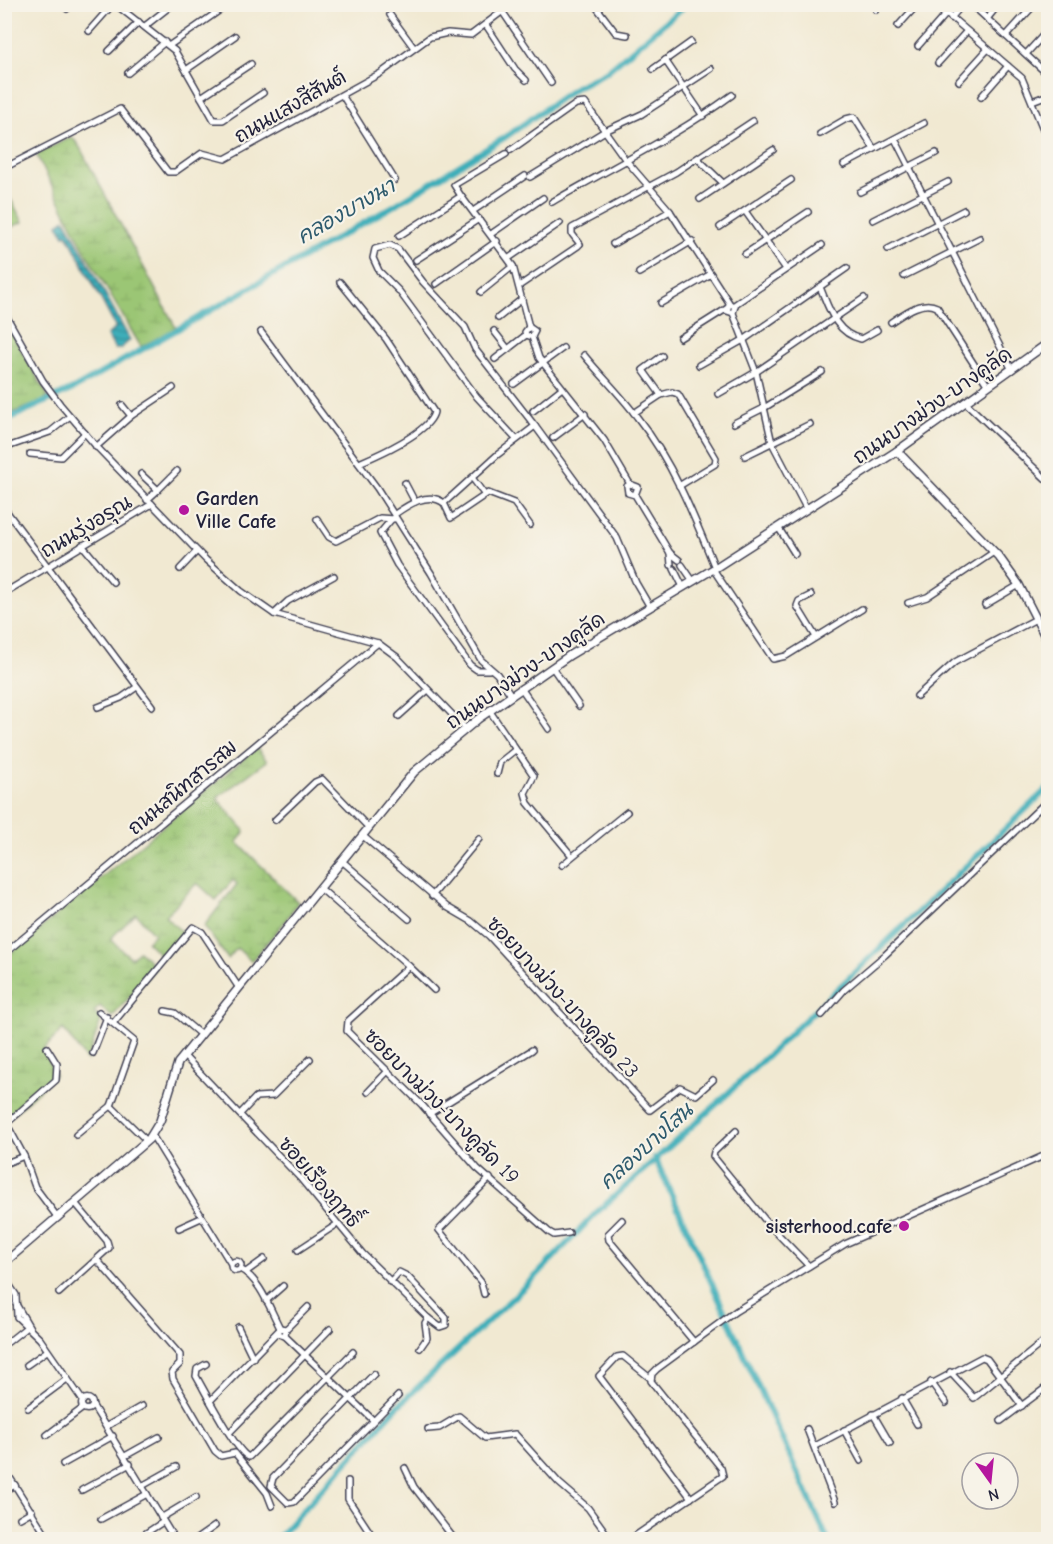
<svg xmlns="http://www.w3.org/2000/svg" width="1053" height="1544" font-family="'Comic Neue','Playpen Sans Thai',sans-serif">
	<defs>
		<pattern id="wetland-marsh" width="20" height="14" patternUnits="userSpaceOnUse" patternTransform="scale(1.5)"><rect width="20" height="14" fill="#9bc674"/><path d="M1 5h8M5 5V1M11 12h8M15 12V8" fill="none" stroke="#85aa65"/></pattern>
		<pattern id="water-rules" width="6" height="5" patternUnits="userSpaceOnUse" patternTransform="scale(1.5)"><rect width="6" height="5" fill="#3eaeb9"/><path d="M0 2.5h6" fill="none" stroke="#348d98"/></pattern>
	</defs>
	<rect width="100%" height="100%" fill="#f7f3e8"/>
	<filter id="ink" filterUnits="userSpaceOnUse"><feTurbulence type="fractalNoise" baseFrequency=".0167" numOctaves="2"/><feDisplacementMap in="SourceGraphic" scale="12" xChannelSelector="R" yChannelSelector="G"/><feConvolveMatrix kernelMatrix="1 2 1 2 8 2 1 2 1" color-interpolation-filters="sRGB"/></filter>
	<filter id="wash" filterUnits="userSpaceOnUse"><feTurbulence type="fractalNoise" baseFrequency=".008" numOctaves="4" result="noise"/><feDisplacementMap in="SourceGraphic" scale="24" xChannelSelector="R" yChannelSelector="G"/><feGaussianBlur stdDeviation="1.35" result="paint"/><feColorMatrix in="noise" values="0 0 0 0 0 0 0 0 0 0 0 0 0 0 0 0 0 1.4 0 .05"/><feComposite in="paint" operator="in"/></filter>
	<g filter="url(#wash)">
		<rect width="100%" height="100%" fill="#f1e9d2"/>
		<g fill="url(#wetland-marsh)" stroke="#5e7458" stroke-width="1.5">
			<polygon points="72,137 79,146 176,328 141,347 87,255 36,154"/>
			<polygon points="5,189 23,222 5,230 4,230"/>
			<polygon points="4,327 8,327 48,396 42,402 9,414 5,405"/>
			<polygon points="257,748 267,761 217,798 245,831 237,842 298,902 283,924 251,961 237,948 228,959 204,926 237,884 233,880 216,900 197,883 165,916 184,934 163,958 147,942 154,934 136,914 110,939 131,958 139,951 156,967 112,1017 100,1006 94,1012 101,1020 87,1061 63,1029 44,1049 55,1075 11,1116 5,1107 5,958"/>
		</g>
		<polygon fill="url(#water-rules)" stroke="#30687a" stroke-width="1.5" points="65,219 130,340 120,349 115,349 107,335 116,328 67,234 64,235 58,224"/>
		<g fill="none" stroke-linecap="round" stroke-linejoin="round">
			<g stroke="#3eaeb9" stroke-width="6">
				<polyline points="4,421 73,389 395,205 504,138 576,87 606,72 687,4"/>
				<polyline points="655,1158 828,1540"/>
				<polyline points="276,1540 396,1408 537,1275 596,1213 720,1101 1048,788"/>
			</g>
		</g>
	</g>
	<g filter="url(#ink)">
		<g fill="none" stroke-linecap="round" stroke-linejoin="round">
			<g stroke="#414052" stroke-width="8">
				<g id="minor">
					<polyline points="115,4 175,51 214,120 223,120 263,93"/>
					<polyline points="594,4 616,33 627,35"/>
					<polyline points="936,4 1022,78 1048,141"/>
					<polyline points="971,4 1045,72 1048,84"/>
					<polyline points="67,9 72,4"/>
					<polyline points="876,10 881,4"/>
					<polyline points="502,11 551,83"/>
					<polyline points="390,15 414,48"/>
					<polyline points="951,18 963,4"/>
					<polyline points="987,19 999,4"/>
					<polyline points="486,25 515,69 526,80"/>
					<polyline points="145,26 173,4"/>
					<polyline points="898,26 918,4"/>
					<polyline points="89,31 113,4"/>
					<polyline points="1006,36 1035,4"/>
					<polyline points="170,45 223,8"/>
					<polyline points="918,46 946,14"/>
					<polyline points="109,51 139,22"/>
					<polyline points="1026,54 1048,30"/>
					<polyline points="665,60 703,116"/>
					<polyline points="938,63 967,31"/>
					<polyline points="653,69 691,42"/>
					<polyline points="186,70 235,36"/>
					<polyline points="128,73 165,42"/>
					<polyline points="959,81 988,49"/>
					<polyline points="342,95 395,180"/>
					<polyline points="201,97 251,64"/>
					<polyline points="981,97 1008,66"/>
					<polyline points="1032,101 1048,95"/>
					<polyline points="820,134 846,119 854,117 874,149"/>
					<polyline points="895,139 1012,370"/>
					<polyline points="511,150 576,104 585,103 625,159 670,211 730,304"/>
					<polyline points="698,159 723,183"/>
					<polyline points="844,165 924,123"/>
					<polyline points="4,168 120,109 168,172 175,172 202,153 225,159 381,73 430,37 448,33 471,35 512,4"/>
					<polyline points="530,177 605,131 642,114 711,69"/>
					<polyline points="860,192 936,153"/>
					<polyline points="461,196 454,185 506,154"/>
					<polyline points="700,199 773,150"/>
					<path d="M552 202C612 167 675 137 732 95"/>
					<polyline points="473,211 525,176"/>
					<polyline points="745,211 786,269"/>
					<polyline points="873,220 948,182"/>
					<polyline points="720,227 791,180"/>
					<polyline points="491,234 543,198"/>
					<polyline points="399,236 461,196 513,266 529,327"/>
					<polyline points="580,244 572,234 572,228 676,172 753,121"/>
					<polyline points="613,244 670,211"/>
					<polyline points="888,249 964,210"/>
					<polyline points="745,254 808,212"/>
					<polyline points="509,258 560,223"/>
					<polyline points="416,260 479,219"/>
					<polyline points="639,273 692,241"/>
					<polyline points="904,276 980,238"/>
					<path d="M340 282 386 339 434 412C430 432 378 455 359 463"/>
					<polyline points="436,284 497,241"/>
					<polyline points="519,286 578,246"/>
					<path d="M820 287C829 308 835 333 861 339L877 330"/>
					<polyline points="481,292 513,266"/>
					<polyline points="661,303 711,274"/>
					<polyline points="734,305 822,245"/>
					<polyline points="4,312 43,381 60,404 95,445 206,560 241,591 274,614 378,643 397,657 466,729"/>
					<polyline points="733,313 735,306 729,304 727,311 733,313 756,372 772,443 806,508"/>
					<polyline points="498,318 522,299"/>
					<path d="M891 322C903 314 922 299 937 307L988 386"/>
					<polyline points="494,331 508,349"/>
					<polyline points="261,332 377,488 431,573 481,660 497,674 511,695"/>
					<polyline points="532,337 526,335 525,332 529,327 535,331 532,337 539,358 604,440 630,484"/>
					<polyline points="680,338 726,309"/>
					<path d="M584 355C601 376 621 395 637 417 672 461 694 516 715 568"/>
					<polyline points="495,359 526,335"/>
					<polyline points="699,365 745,339 847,268"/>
					<polyline points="514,384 563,348"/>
					<polyline points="718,394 756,372 864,298"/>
					<polyline points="661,395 672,392 678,394 716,458 715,464 679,486"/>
					<polyline points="966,403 1048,481"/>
					<polyline points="122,405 131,416"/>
					<polyline points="533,411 562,388"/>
					<polyline points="634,413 661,395 643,370 662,356"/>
					<polyline points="734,423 764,408 822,372"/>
					<polyline points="553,438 585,414"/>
					<polyline points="516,439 477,397 399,291 379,271 373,258 375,249 390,245 398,249 423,282 465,327 475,349 535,426"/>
					<polyline points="13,445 50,432 70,416"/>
					<polyline points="96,447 131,416 173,388"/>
					<polyline points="30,454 61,457 85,433"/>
					<polyline points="745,456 810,424"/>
					<polyline points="141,474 158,490 147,500"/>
					<polyline points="473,479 484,494"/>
					<polyline points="405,483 415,502"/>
					<polyline points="158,490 177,471"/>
					<polyline points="635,495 638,487 630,484 627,486 628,493 635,495 670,553 671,565"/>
					<polyline points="4,508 152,706"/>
					<path d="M395 514C408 505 428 491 444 503"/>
					<polyline points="317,519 329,537 336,541 380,518 394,519"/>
					<polyline points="391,520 380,533 397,565 470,665 477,670 489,670"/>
					<polyline points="530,525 514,503 488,493 451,518 444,503 497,455 535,426 617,538 636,583 650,607"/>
					<polyline points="778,527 795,554"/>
					<polyline points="82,545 113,582"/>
					<polyline points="670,553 679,560"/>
					<polyline points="682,565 693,581"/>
					<polyline points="180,569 197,551"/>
					<polyline points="674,569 683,587"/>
					<polyline points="713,569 773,659 786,656 862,609"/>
					<polyline points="4,593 152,504"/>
					<polyline points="811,595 799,601 797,606 816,637"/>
					<polyline points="908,603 927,597 994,552"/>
					<polyline points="985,605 1019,585"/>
					<polyline points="274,614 288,601 334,576"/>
					<polyline points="552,667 579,706"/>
					<polyline points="521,688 549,729"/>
					<polyline points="917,696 955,662 1036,619"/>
					<polyline points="98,707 121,698 137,687"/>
					<polyline points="489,710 534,776 525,793 528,803 572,856"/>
					<polyline points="399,716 428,690"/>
					<polyline points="497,774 500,762 515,750"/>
					<polyline points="275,820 315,782 322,779 369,828"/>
					<polyline points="363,836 447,907 471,921 489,936 650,1110 680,1087 696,1095 713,1080"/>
					<polyline points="342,861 409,919"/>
					<polyline points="562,865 627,812"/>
					<polyline points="320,888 409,966 348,1021 347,1031 422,1105 477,1168 549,1232 554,1235 569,1233"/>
					<polyline points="432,896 479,839"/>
					<polyline points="4,954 378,643"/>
					<polyline points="409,966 434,990"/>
					<polyline points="165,1011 175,1013 201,1035"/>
					<polyline points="99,1012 134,1041 111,1106 147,1141"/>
					<polyline points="822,1015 844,990 885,955 1048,800"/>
					<polyline points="114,1022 193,927 202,932 239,988"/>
					<polyline points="93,1053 107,1017"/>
					<polyline points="184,1056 300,1178 363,1254 428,1318 440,1327 446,1325 446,1318 407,1276 399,1272 390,1282"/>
					<polyline points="368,1092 387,1072"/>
					<polyline points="240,1114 256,1097 273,1096 310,1059"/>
					<polyline points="429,1114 532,1050"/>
					<polyline points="4,1119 24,1156 35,1187 58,1218"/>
					<polyline points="7,1123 56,1080 57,1064 47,1048"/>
					<polyline points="736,1131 714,1152 713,1156 770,1226 809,1266"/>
					<polyline points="76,1135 111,1106"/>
					<polyline points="152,1135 231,1264"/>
					<polyline points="4,1164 24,1156"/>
					<polyline points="622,1220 608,1234 609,1240 694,1342"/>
					<polyline points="179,1228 201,1218"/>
					<polyline points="298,1250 336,1225"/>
					<polyline points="97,1260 180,1355 180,1364 172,1372 173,1379 215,1451 221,1456 235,1453 267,1493 272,1506"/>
					<circle cx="236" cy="1266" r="5"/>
					<path d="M240 1269C260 1279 270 1309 280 1328"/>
					<polyline points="246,1272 264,1259"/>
					<polyline points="4,1277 16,1295 17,1317 40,1339 83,1401"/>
					<polyline points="59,1293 109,1248 107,1241 76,1204"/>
					<polyline points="484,1294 481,1282 439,1230 490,1178"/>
					<polyline points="266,1301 283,1286"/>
					<polyline points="16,1304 30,1328"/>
					<polyline points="238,1327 253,1358"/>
					<polyline points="286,1329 280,1328 278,1334 285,1336 286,1329 308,1307"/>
					<polyline points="285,1336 373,1420"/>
					<polyline points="8,1342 28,1326"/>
					<polyline points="420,1348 427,1338 425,1323 428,1318"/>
					<path d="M206 1364 197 1369 196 1376C205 1391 236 1453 249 1457L353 1352"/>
					<polyline points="27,1365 47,1351"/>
					<polyline points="950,1372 974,1398 1048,1338"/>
					<polyline points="374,1374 273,1478 271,1486 288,1503 294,1502 398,1396"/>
					<polyline points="650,1378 623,1356 617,1357 599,1376 691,1498"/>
					<polyline points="931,1382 946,1403"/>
					<polyline points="902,1398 917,1424"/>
					<circle cx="87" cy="1404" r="5.5"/>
					<polyline points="210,1401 278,1331"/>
					<polyline points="93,1406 175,1540"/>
					<polyline points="28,1408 67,1379"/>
					<polyline points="873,1414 890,1443"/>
					<polyline points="1001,1421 1048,1386"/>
					<polyline points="107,1426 142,1406"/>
					<polyline points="428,1429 439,1428 459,1416 485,1438 515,1434 559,1483 588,1508 611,1540"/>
					<polyline points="807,1429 835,1502"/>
					<polyline points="844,1430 861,1461"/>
					<polyline points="229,1433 330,1329"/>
					<polyline points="47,1435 83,1408"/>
					<polyline points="815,1446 982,1357 987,1359 1022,1406"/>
					<polyline points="125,1456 159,1437"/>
					<polyline points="63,1464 113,1436"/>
					<polyline points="4,1468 49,1540"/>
					<polyline points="405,1468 414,1487 455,1540"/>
					<polyline points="348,1481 348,1499 375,1540"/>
					<polyline points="142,1486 176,1467"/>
					<polyline points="82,1490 130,1464"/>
					<polyline points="4,1491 15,1485"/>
					<polyline points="20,1518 32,1511"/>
					<polyline points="161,1518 196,1497"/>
					<polyline points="101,1519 147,1494"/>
					<polyline points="135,1540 163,1522"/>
					<polyline points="195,1540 215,1526"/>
					<polyline points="629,1540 723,1476 721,1468 651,1381 652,1374 657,1369 736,1311 845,1244 1048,1154"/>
				</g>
			</g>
			<g stroke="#414052" stroke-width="10">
				<g id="tertiary">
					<polyline points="897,451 999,557 1019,585 1048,642"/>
					<polyline points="4,1263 149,1139 160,1121 178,1063 414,772 478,719 570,655 715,568 897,451 1048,343"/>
				</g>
			</g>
			<use href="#minor" stroke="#fff" stroke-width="5"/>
			<use href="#tertiary" stroke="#fff" stroke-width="7"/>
		</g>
	</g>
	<g fill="#b5179e" stroke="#f7f3e8" stroke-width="2">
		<circle cx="184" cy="510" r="6"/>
		<circle cx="904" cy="1226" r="6"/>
	</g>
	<g text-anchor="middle" stroke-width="4.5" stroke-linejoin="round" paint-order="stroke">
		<g font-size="20" fill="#22223b" stroke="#f7f3e8">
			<text transform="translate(290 106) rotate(-30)" y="7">ถนนแสงสีสันต์</text>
			<text transform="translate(932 405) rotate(-35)" y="7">ถนนบางม่วง-บางคูลัด</text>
			<text transform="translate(86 526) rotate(-31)" y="7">ถนนรุ่งอรุณ</text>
			<text transform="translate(525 670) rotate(-35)" y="7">ถนนบางม่วง-บางคูลัด</text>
			<text transform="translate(182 787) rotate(-40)" y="7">ถนนสนิทสารสม</text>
			<text transform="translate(563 997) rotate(47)" y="7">ซอยบางม่วง-บางคูลัด 23</text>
			<text transform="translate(442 1106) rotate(45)" y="7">ซอยบางม่วง-บางคูลัด 19</text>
			<text transform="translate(320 1182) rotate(49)" y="7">ซอยเรืองฤทธิ์</text>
		</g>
		<g font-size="20" font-weight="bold" fill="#22223b" stroke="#f7f3e8" text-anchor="start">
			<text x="196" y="505">Garden<tspan x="196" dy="23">Ville Cafe</tspan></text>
			<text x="892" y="1233" text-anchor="end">sisterhood.cafe</text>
		</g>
		<g font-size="21" font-style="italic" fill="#2d5a6d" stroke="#f7f3e8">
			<text transform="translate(346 211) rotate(-30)" y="7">คลองบางนา</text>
			<text transform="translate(646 1146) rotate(-42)" y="7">คลองบางโสน</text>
		</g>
	</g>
	<rect width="1053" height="1544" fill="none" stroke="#f7f3e8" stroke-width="24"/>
	<g transform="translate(990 1481) rotate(165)"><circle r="28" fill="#f7f3e8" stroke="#a29fa3" stroke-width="1.5"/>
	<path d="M0-4.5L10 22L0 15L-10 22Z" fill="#b5179e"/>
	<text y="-9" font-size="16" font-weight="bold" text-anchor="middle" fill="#22223b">N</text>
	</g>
</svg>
